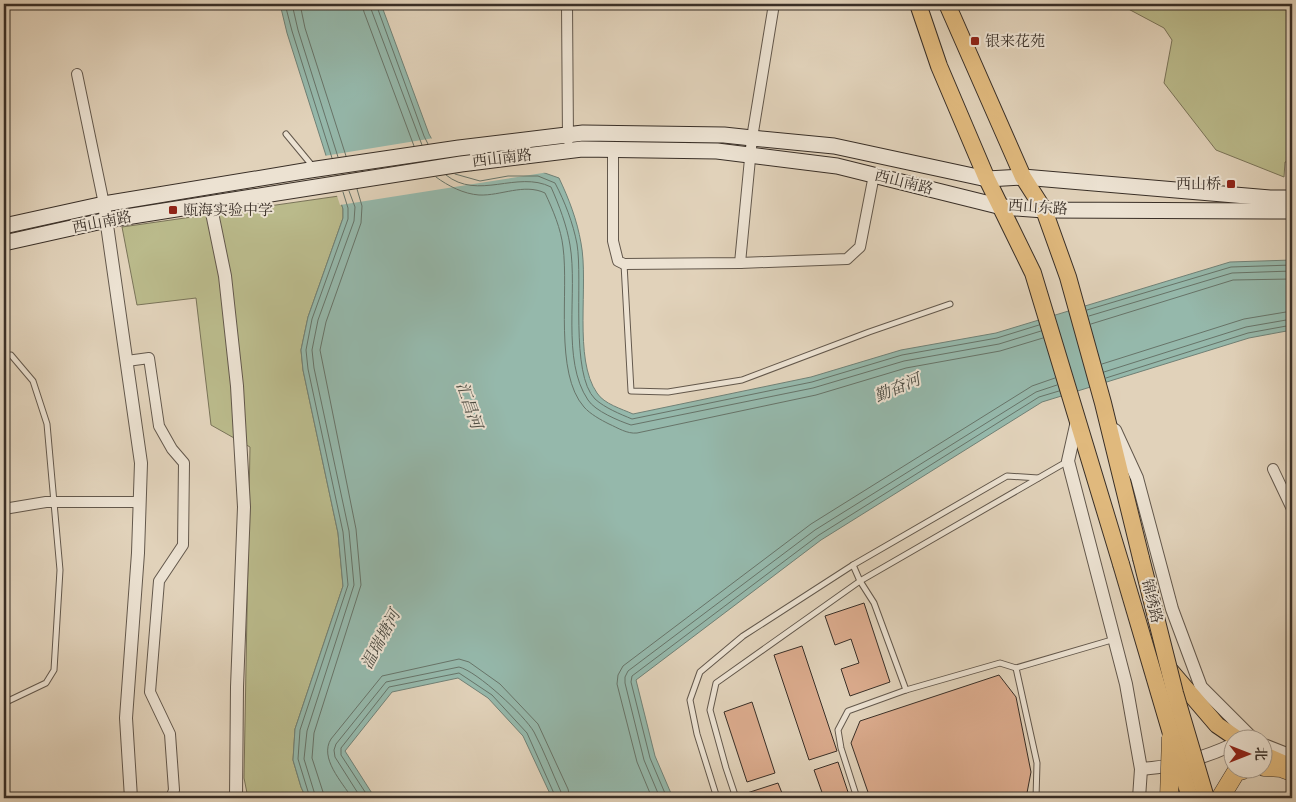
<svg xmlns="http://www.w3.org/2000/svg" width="1296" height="802" font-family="Vollkorn,'Noto Serif SC',serif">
	<rect width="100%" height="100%" fill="#e1d2ba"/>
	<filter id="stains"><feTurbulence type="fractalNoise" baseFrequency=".004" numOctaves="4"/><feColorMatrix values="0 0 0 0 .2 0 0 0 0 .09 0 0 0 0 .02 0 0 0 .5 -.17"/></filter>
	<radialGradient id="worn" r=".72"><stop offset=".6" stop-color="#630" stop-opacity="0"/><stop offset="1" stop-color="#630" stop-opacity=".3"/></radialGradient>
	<g fill="#baba8b" stroke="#7a7459">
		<polygon points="1119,4 1292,4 1292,161 1285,162 1284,177 1216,150 1164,83 1172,40 1164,28"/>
		<polygon points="339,196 343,209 343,218 308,317 301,350 303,370 338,533 343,586 295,729 293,760 301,787 306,798 248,798 244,778 250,447 211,425 196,298 137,305 122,227"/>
	</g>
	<path fill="#95b8ab" stroke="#708176" d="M280 4H381L429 134 442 158 480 176 539 171 559 178C569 199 577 220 581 243 589 284 573 359 597 393 604 404 622 409 633 414L811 377 901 350 996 333 1230 262 1292 260V330L1249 338 1042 402 821 540 636 680 655 756 673 798H552L523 736 488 698 458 678 392 692 345 751 375 798H306L301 787 293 760 295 729 343 586 338 533 303 370 301 350 308 317 343 218V209L287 33Z"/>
	<polygon fill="#e1d2ba" points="434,138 444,156 457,167 480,174 507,169 539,168 549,172 340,205 324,156"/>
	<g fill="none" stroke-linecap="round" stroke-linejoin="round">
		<g stroke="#677469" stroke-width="1">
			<polyline points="285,4 292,31 332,158"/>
			<polyline points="292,4 298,30 338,157"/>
			<polyline points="300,4 305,28 346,156"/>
			<polyline points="362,4 364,12 414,146"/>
			<polyline points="370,4 371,9 422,145"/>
			<polyline points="376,4 424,136 428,144"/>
			<path d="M455 174 480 181 508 176H538L555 183C565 202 573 223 577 244 583 280 570 374 595 399 605 408 620 414 632 419L812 382 902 355 997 338 1039 325"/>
			<path d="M446 175C478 201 517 170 551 187 559 205 567 226 570 245 578 292 561 360 588 400 595 411 619 421 631 425L813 388 904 361 999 344 1041 331"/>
			<path d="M436 177C448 186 464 194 479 195 501 196 524 183 545 193 553 210 561 229 563 247 569 291 554 373 584 407 590 414 601 420 609 424 618 428 627 434 637 433L816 395 906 368 1000 351 1043 338"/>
			<polyline points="1087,310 1231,267 1292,265"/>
			<polyline points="1089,316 1232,273 1292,271"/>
			<polyline points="1091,324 1233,280 1292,279"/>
			<polyline points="1102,364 1244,319 1292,311"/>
			<polyline points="1104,372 1246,327 1292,319"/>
			<polyline points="1106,378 1248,333 1292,325"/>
			<polyline points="310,798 298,759 300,730 348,585 343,532 308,369 306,350 312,319 348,219 348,208 343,192"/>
			<polyline points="316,798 304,759 307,731 354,585 349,531 314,368 312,350 318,320 354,221 355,207 349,191"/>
			<polyline points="324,798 323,792 312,758 314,733 361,585 356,529 320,350 326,322 361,223 362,206 357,189"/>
			<path d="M352 798C342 782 319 758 331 739L382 676 459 659 469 662 500 684 538 724 568 789 570 798"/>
			<path d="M361 798 335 757 334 750 336 744 386 682 459 667C477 671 525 716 534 732 544 751 552 772 561 792L562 798"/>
			<polyline points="369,798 341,755 341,748 389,687 459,673 492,695 527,733 556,798"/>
			<polyline points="652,798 637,762 617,684 618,675 623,666 811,524 1032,386 1055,378"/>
			<polyline points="660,798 644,760 625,683 625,677 628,671 815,530 1036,392 1057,385"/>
			<polyline points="667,798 650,758 631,682 632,676 819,535 1039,397 1059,391"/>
		</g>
	</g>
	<g fill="#dbab8d" stroke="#392f27">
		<polygon points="864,603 890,682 850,696 841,669 859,663 851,639 835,645 825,616"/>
		<polygon points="802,646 837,751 809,760 774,655"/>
		<polygon points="999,675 1016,697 1031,772 1026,798 870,798 851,743 860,721"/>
		<polygon points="752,702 775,773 747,782 724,712"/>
		<polygon points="838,762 850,798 824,798 814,770"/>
		<polygon points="778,783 784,798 749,798 747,793"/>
	</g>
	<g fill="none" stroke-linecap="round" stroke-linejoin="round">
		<g stroke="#63584c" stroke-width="7">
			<g id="service">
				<polyline points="286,134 310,163 310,167"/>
				<polyline points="624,264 631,391 668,392 742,380 869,332 950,304"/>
				<polyline points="4,356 11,355 33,381 47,424 60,570 54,670 46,683 4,703"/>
				<polyline points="853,565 860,581 874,603 906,690"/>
				<polyline points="717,798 697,734 690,700 700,672 743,636 853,565 1007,476 1038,478"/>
				<polyline points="736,798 726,768 710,710 716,683 860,581 1068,461"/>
				<polyline points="857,798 841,748 838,730 848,711 906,690 1000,663 1016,668"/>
				<polyline points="1036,798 1037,763 1016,668 1115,639"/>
			</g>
		</g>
		<g stroke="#63584c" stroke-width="12">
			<g id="minor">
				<polyline points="567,4 568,140"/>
				<polyline points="77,74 104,204"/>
				<polyline points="613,149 613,241 618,261 624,264 740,263 752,138 774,4"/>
				<polyline points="740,263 847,259 860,247 874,175"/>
				<polyline points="127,361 149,358 159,426 172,449 184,463 183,545 159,581 150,692 170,734 174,790 171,798"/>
				<polyline points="1273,469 1292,509"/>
				<polyline points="4,509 46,502 140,502"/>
			</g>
		</g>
		<g stroke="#63584c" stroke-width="14">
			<g id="tertiary">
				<polyline points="210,203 225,276 237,386 244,507 237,687 236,798"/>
				<polyline points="104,204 141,463 138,553 126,718 131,798"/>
				<polyline points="1077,421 1068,461 1126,684 1141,769 1139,798"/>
				<polyline points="1115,430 1137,478 1172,609 1201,687 1250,736 1255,740"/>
				<polyline points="1264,745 1292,756"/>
				<path d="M1141 769C1173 767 1204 758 1234 744"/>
			</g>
		</g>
		<g stroke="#392f27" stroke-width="17">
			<g id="secondary">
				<polyline points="4,226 104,204 310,170 459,148 583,133 724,135 752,138 834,146 987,179 1023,177 1270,198 1292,198"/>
				<polyline points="4,243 107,220 461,164 582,149 717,151 837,166 1002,207 1044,210 1292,211"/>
			</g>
		</g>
		<g stroke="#392f27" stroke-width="18">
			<g id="primary">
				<polyline points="918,4 939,66 987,179 1033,273 1121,564"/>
				<polyline points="947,4 1023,177 1044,210 1068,277 1103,403 1141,558"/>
				<polyline points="1169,669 1217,725 1239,740"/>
				<polyline points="1264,755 1292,767"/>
			</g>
		</g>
		<g stroke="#392f27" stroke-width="19">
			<g id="trunk">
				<polyline points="1264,767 1281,768 1292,772"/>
				<polyline points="1221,798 1222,795 1236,772 1243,770"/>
			</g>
		</g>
		<use href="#service" stroke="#ece2d2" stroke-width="5"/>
		<use href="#minor" stroke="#ece2d2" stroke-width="10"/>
		<use href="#tertiary" stroke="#ece2d2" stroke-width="12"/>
		<use href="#secondary" stroke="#ece2d2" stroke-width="15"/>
		<use href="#primary" stroke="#e0b97d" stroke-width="16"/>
		<use href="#trunk" stroke="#e0b97d" stroke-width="18"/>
		<g stroke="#392f27" stroke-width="18" stroke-linecap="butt">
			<g id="primary-bridge">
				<polyline points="1141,558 1175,693 1206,798"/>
				<polyline points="1121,564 1190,798"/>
			</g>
		</g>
		<g stroke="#392f27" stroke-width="19" stroke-linecap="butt">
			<polyline id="trunk-bridge" points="1169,798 1171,737"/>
		</g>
		<use href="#primary-bridge" stroke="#e0b97d" stroke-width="16"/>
		<use href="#trunk-bridge" stroke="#e0b97d" stroke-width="18"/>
	</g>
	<g fill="#8f2418" stroke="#ece2d2" stroke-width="2">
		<rect x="970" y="36" width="10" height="10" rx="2.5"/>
		<rect x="1226" y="179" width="10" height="10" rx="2.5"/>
		<rect x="168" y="205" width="10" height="10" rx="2.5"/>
	</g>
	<g text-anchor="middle" stroke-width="4" stroke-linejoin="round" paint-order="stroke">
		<g font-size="15" fill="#392f27" stroke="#ece2d2" text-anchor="start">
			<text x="985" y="46">银来花苑</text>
			<text x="1221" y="189" text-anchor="end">西山桥</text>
			<text x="183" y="215">瓯海实验中学</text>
		</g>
		<g font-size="15" fill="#392f27" stroke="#ece2d2">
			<text transform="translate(502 158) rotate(-7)" y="5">西山南路</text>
			<text transform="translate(904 182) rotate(14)" y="5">西山南路</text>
			<text transform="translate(1038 207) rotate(4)" y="5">西山东路</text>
			<text transform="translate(102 222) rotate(-11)" y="5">西山南路</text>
			<text transform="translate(1152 601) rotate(76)" y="5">锦绣路</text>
		</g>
		<g font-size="16" font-style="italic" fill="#4b4a41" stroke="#ece2d2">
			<text transform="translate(897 387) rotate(-23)" y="6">勤奋河</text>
			<text transform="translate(470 405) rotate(71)" y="6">汇昌河</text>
			<text transform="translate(380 639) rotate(-62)" y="6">温瑞塘河</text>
		</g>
	</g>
	<rect width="1296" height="802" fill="none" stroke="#e1d2ba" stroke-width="20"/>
	<rect x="5" y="5" width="1286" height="792" fill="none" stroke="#392f27" stroke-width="2.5"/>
	<rect x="10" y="10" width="1276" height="782" fill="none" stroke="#392f27"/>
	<g transform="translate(1248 754) rotate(90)"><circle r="24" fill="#ece2d2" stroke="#a49a8e"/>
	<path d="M0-4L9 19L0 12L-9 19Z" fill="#8f2418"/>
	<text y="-8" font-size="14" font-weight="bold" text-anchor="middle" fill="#392f27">北</text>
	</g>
	<rect width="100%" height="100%" filter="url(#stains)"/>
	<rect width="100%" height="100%" fill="url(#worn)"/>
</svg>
